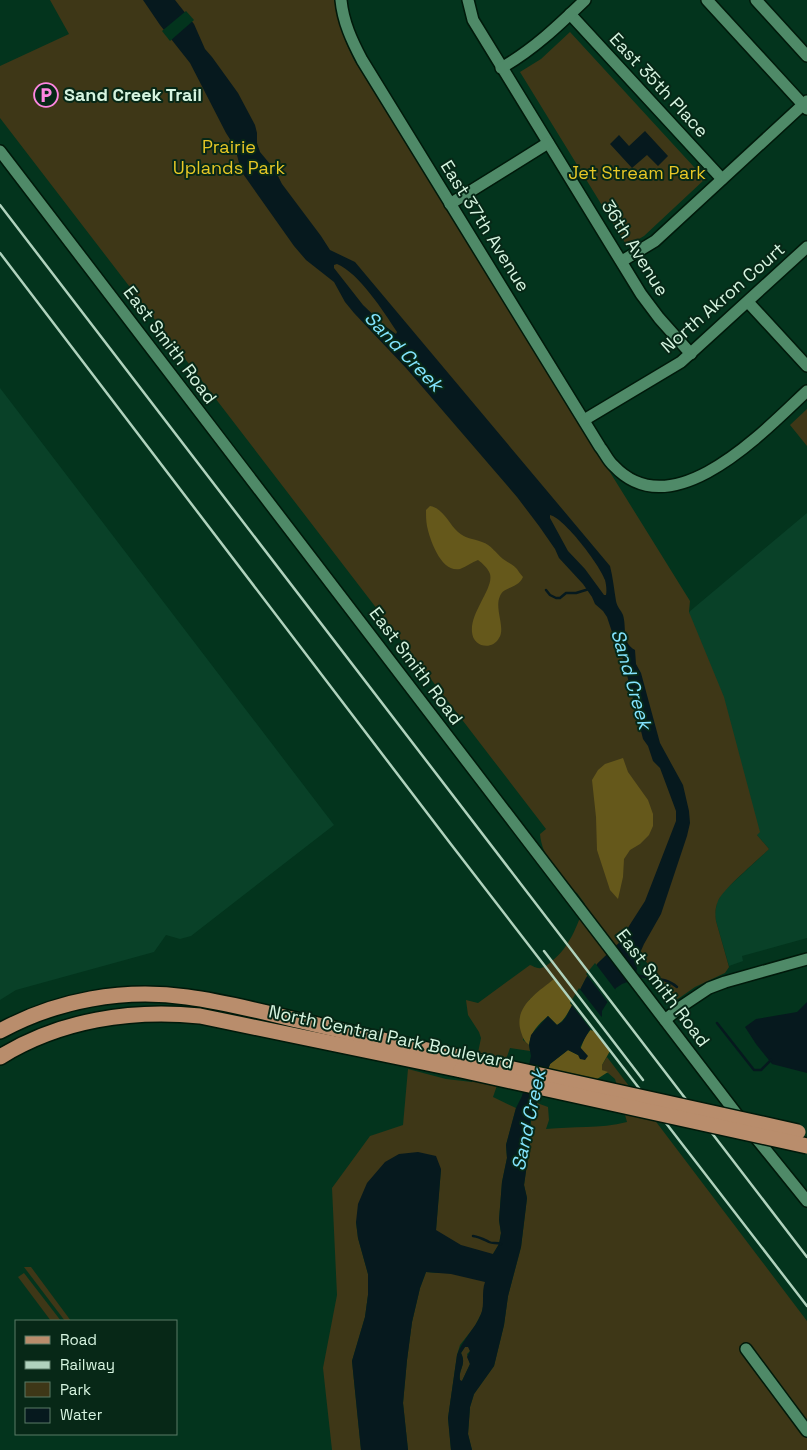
<svg xmlns="http://www.w3.org/2000/svg" width="807" height="1450" font-family="'Space Grotesk',sans-serif">
	<rect width="100%" height="100%" fill="#03341d"/>
	<g fill="#094128">
		<polygon points="0,388 334,825 191,936 180,939 166,935 154,952 16,990 0,1000"/>
		<polygon points="807,513 807,938 742,956 743,961 729,966 716,921 715,914 717,902 723,892 769,849 757,835 689,612"/>
	</g>
	<g fill="#3e3717">
		<path d="M50 0H336C338 22 344 41 354 60L690 601 689 612 724 697 760 832 757 835 769 849C758 860 723 889 718 901 715 908 715 914 716 921L729 967 725 973 695 987 675 1001 625 933 619 943 598 963 586 978 573 1004 554 980 529 1000 523 1040 529 1045 530 1051 510 1048 493 1097 516 1108 506 1145 507 1158 502 1182 499 1220 501 1233 499 1244 493 1254 482 1312 475 1326 460 1345 457 1355 448 1418 451 1450H408L403 1403 407 1360 412 1322 420 1288 426 1272 438 1273 436 1230 441 1169 356 1222 358 1238 368 1274V1295L365 1317 352 1361 361 1450H332L323 1368 337 1295 332 1188 370 1136 403 1125 408 1069 446 1079 472 1082 481 1038 479 1032 468 1015 466 1000 478 1003 530 965C533 966 537 969 541 968 545 967 548 964 551 962 570 947 577 926 585 904L577 893 573 891C559 873 542 858 540 834L546 829 0 118V66L69 34Z"/>
		<polygon points="570,32 705,179 644,236 627,246 520,72 541,59"/>
		<polygon points="807,409 807,446 790,425"/>
		<path d="M607 1057 807 1321V1450H472L468 1434 470 1407 474 1394 494 1366 504 1325 508 1296 521 1247 527 1198 524 1185 532 1129C529 1120 533 1112 537 1103L548 1107 549 1120 546 1129C574 1126 599 1129 627 1122L615 1079 608 1073 602 1070V1065Z"/>
		<polygon points="24,1267 31,1267 71,1321 65,1321"/>
		<polygon points="24,1273 61,1321 51,1321 18,1277"/>
		<path d="M465 1347H469L470 1351 467 1354 470 1364 462 1381H460C458 1369 467 1365 461 1353Z"/>
	</g>
	<g fill="#65581b">
		<path d="M430 506C443 508 449 524 458 532 466 539 472 538 482 542 491 545 496 553 503 559 507 562 512 564 516 568 518 570 520 574 523 577 518 589 504 586 500 596 494 609 506 628 499 638 492 651 473 647 472 632 470 612 494 588 490 574 488 568 482 563 478 560 472 562 466 567 460 569 441 573 430 540 427 526 426 521 426 515 426 510Z"/>
		<polygon points="623,758 628,772 648,800 653,814 653,826 649,835 640,844 630,850 624,859 623,877 618,899 610,890 597,850 596,817 592,780 598,770 605,764"/>
		<path d="M554 979 573 1004C568 1012 565 1020 557 1025L548 1016C538 1025 531 1031 529 1045 524 1041 523 1038 521 1032 513 1007 537 993 554 979Z"/>
		<polygon points="592,1028 610,1051 602,1065 602,1070 608,1072 591,1083 547,1072 550,1064 568,1050 578,1055 585,1037"/>
	</g>
	<g fill="#06191e" fill-rule="evenodd">
		<path d="M143 0H175L194 24 205 49 212 57 238 93 255 125 257 133V143L260 152 275 170 282 184 321 236 330 250 355 262 610 566C613 578 614 589 616 601 617 607 621 610 623 615 627 628 621 642 635 650L636 664 641 673 660 743 683 785 689 811 690 823 687 836 661 914 644 944 635 964 637 968 635 979 622 984 616 988 602 1011V1016L589 1031 580 1047 588 1056 585 1060 580 1059 578 1055 568 1050 550 1064 530 1123 532 1129 524 1185 527 1198 521 1247 508 1296 504 1325 494 1366 474 1394 470 1407 468 1434 472 1450H451L448 1418 457 1355C462 1340 475 1329 481 1314 485 1304 481 1293 485 1282L451 1274 426 1272 420 1288 412 1322 407 1360 403 1403 408 1450H361L352 1361 365 1317 368 1295V1274L358 1238 356 1222 358 1204 367 1183 385 1162 399 1154 418 1152 436 1156 441 1169 436 1230 461 1245 493 1254 499 1244 501 1233 499 1220 502 1182 507 1158 506 1145 516 1108 522 1096 531 1056 529 1045 531 1035 548 1016 557 1025 562 1022 566 1017 586 978 598 963 619 943 629 926 645 901 676 821V811L660 768 653 761 648 746 643 739 623 659 618 650 607 617 603 611 595 604 592 597 583 584 559 558 555 549 539 526 517 497 406 368 354 313 345 302 334 282 306 260 294 246 241 171 235 147 226 133 190 63 160 25ZM337 264C359 273 384 312 397 332L396 334 385 326 363 305 334 268V265ZM550 515C564 518 600 565 605 580 606 584 607 590 606 595H604L585 569 568 551 550 518ZM465 1347H468L470 1351 467 1357 470 1364 462 1381 460 1380C458 1369 467 1365 461 1353Z"/>
		<polygon points="645,131 668,156 658,166 647,155 632,168 610,144 619,135 629,146"/>
		<polygon points="807,1002 807,1073 772,1064 756,1044 745,1027 756,1019 797,1012"/>
	</g>
	<g fill="#03341d">
		<polygon points="186,11 194,20 170,41 162,31"/>
		<polygon points="595,963 617,992 609,1004 586,974"/>
		<polygon points="579,988 603,1019 592,1031 570,1003"/>
	</g>
	<g fill="none" stroke-linecap="round" stroke-linejoin="round">
		<g stroke="#06191e" stroke-width="2.5">
			<polyline points="546,590 550,595 556,598 560,598 566,593 576,593 589,589"/>
			<path d="M636 975C650 979 666 977 677 987"/>
			<polyline points="717,1023 754,1070 761,1070 771,1060"/>
			<path d="M473 1236C480 1237 483 1239 489 1242 493 1244 496 1242 501 1244"/>
		</g>
		<g stroke="#00190a" stroke-width="14">
			<g id="minor">
				<path d="M341 0C343 22 352 41 362 60L600 447C605 453 608 461 614 466 673 529 765 430 807 391"/>
				<polyline points="468,0 473,20 641,294 659,318 691,354"/>
				<polyline points="707,0 807,109"/>
				<polyline points="756,0 807,56"/>
				<polyline points="570,14 722,179"/>
				<path d="M501 68C533 50 559 25 585 0"/>
				<polyline points="0,151 742,1121"/>
				<polyline points="450,204 548,143"/>
				<polyline points="622,261 655,241 807,101"/>
				<polyline points="748,302 807,366"/>
				<polyline points="584,420 681,362 807,247"/>
				<polyline points="665,1020 682,1006 709,988 725,982 807,959"/>
				<polyline points="752,1133 807,1201"/>
				<polyline points="746,1349 807,1431"/>
			</g>
		</g>
		<g stroke="#00190a" stroke-width="18">
			<g id="major">
				<path d="M0 1031C57 1000 123 988 187 997 225 1002 263 1012 301 1021 355 1034 409 1046 463 1058"/>
				<path d="M0 1057C60 1020 131 1009 200 1016L461 1070"/>
			</g>
		</g>
		<use href="#minor" stroke="#4f8a68" stroke-width="11"/>
		<use href="#major" stroke="#b98d6c" stroke-width="15"/>
		<g stroke="#b0d2bd" stroke-width="2.5">
			<polyline points="0,205 807,1257"/>
			<polyline points="0,253 450,843 807,1306"/>
			<polyline points="544,951 643,1080"/>
		</g>
		<g stroke="#00190a" stroke-width="18" stroke-linecap="butt">
			<g id="major-bridge">
				<polyline points="463,1058 798,1132"/>
				<polyline points="461,1070 807,1146"/>
			</g>
		</g>
		<use href="#major-bridge" stroke="#b98d6c" stroke-width="15"/>
	</g>
	<defs>
		<g id="parking-ring" transform="scale(1.25)"><circle r="9.5" fill="#072817" stroke="#fe86e1" stroke-width="1.5"/><path d="M-3.5-5.5H1a3.5 3.5 0 0 1 0 7H-1V5.5H-3.5ZM-1-3.4V-.6H.8a1.4 1.4 0 0 0 0-2.8Z" fill="#fe86e1"/></g>
	</defs>
	<g fill-rule="evenodd">
		<use href="#parking-ring" x="46" y="95"/>
	</g>
	<g text-anchor="middle" stroke-width="4" stroke-linejoin="round" paint-order="stroke">
		<g font-size="18" fill="#d6f4e0" stroke="#072817">
			<text transform="translate(659 85) rotate(47)" y="6">East 35th Place</text>
			<text transform="translate(485 226) rotate(58)" y="6">East 37th Avenue</text>
			<text transform="translate(635 248) rotate(58)" y="6">36th Avenue</text>
			<text transform="translate(723 298) rotate(-41)" y="6">North Akron Court</text>
			<text transform="translate(170 345) rotate(53)" y="6">East Smith Road</text>
			<text transform="translate(416 666) rotate(53)" y="6">East Smith Road</text>
			<text transform="translate(663 988) rotate(53)" y="6">East Smith Road</text>
			<text transform="translate(391 1037) rotate(12)" y="6">North Central Park Boulevard</text>
		</g>
		<g font-size="18" font-weight="bold" fill="#d6f4e0" stroke="#072817" text-anchor="start">
			<text x="64" y="101">Sand Creek Trail</text>
		</g>
		<g font-size="18" fill="#e6c726" stroke="#072817">
			<text x="229" y="153">Prairie<tspan x="229" dy="21">Uplands Park</tspan></text>
			<text x="637" y="179">Jet Stream Park</text>
		</g>
		<g font-size="19" font-style="italic" fill="#84e5ff" stroke="#072817">
			<text transform="translate(404 351) rotate(46)" y="7">Sand Creek</text>
			<text transform="translate(632 679) rotate(74)" y="7">Sand Creek</text>
			<text transform="translate(528 1120) rotate(-78)" y="7">Sand Creek</text>
		</g>
	</g>
	<rect x="15" y="1320" width="162" height="115" fill="#072817" stroke="#5a7a67"/>
	<rect x="25" y="1336" width="25" height="8" fill="#b98d6c" stroke="#5a7a67"/>
	<text x="60" y="1345" font-size="15" fill="#d6f4e0">Road</text>
	<rect x="25" y="1361" width="25" height="8" fill="#b0d2bd" stroke="#5a7a67"/>
	<text x="60" y="1370" font-size="15" fill="#d6f4e0">Railway</text>
	<rect x="25" y="1382" width="25" height="15" fill="#3e3717" stroke="#5a7a67"/>
	<text x="60" y="1395" font-size="15" fill="#d6f4e0">Park</text>
	<rect x="25" y="1408" width="25" height="15" fill="#06191e" stroke="#5a7a67"/>
	<text x="60" y="1420" font-size="15" fill="#d6f4e0">Water</text>
</svg>
